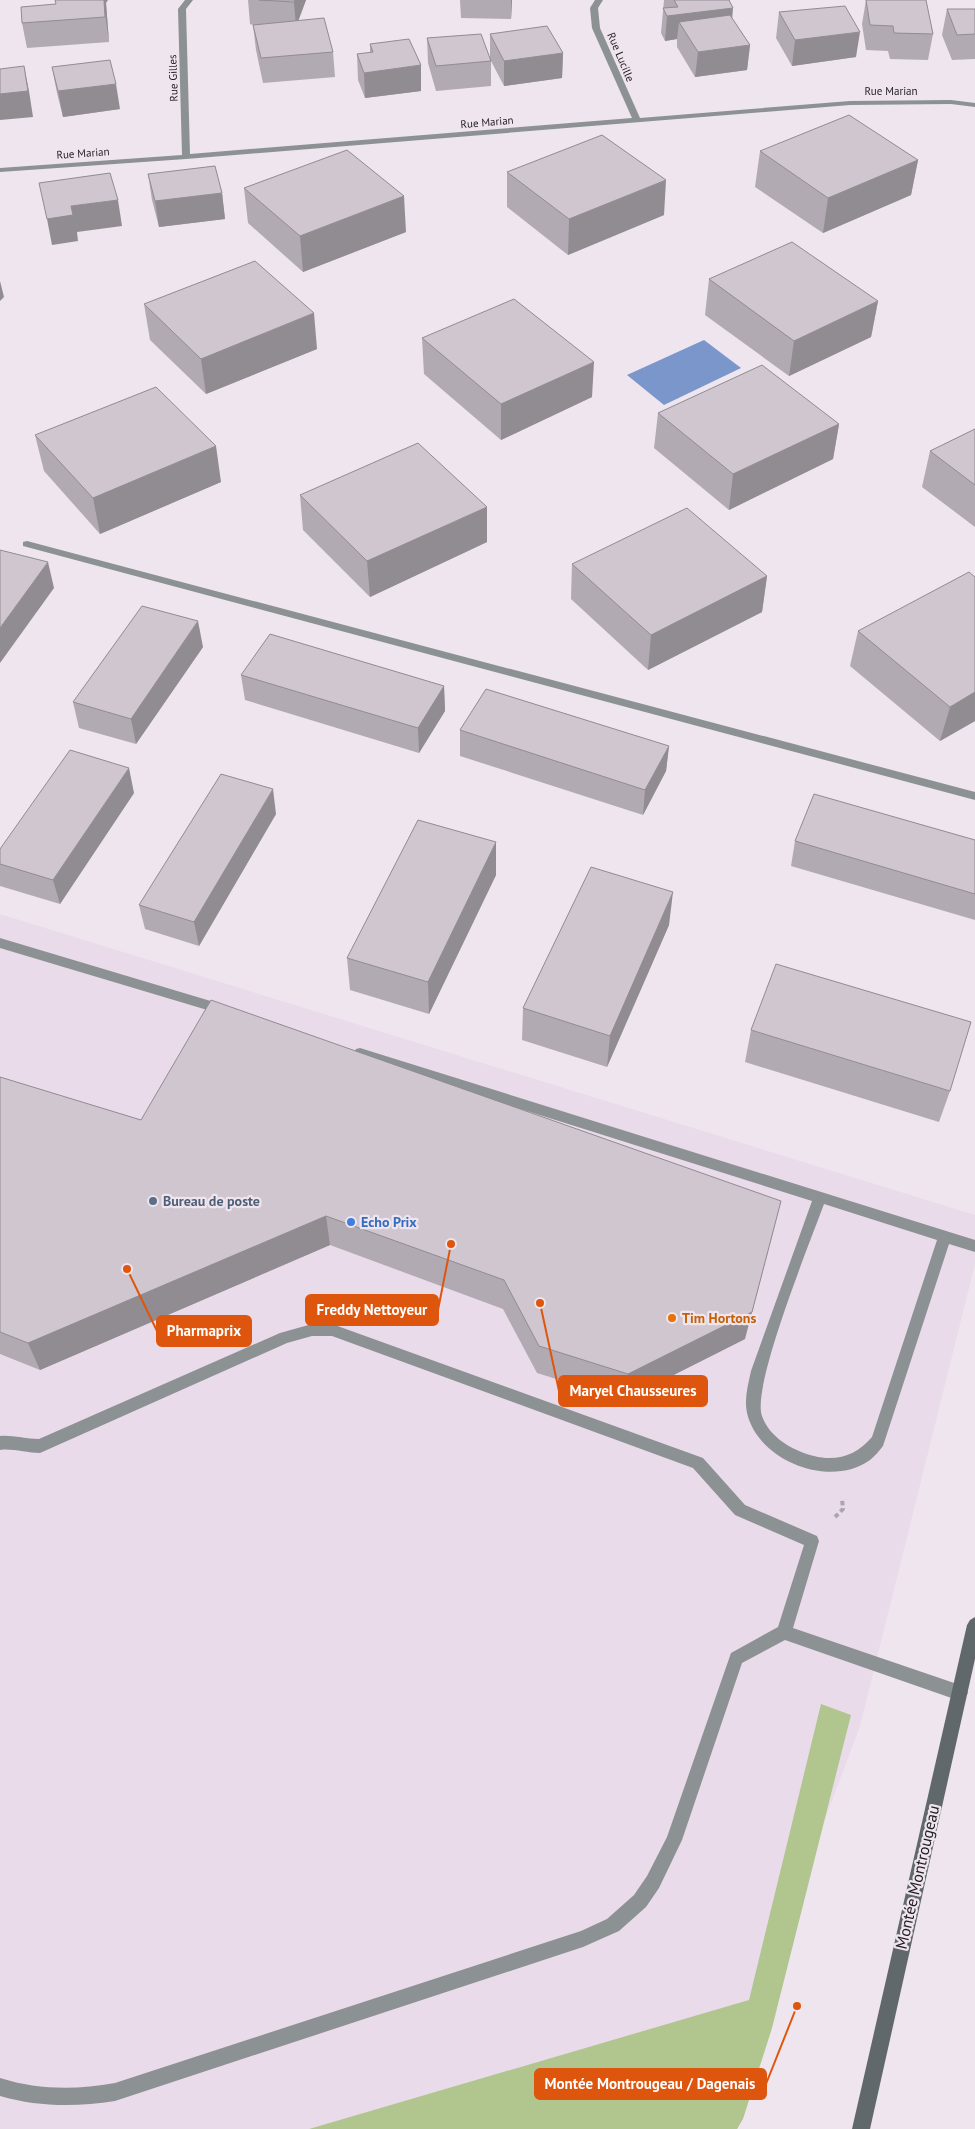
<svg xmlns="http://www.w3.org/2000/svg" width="975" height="2129" font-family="'PT Sans',sans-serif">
	<rect width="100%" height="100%" fill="#eee5ee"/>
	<polygon fill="#eadbeb" points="0,914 975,1215 975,1264 860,1726 733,2065 676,2129 0,2129"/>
	<polygon fill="#b0c68e" points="821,1704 851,1715 772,2028 743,2119 737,2129 309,2129 749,2000"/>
	<polygon fill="#7a96cb" points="704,340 741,368 664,405 627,375"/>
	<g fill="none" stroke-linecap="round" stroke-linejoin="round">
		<polyline stroke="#aca5ac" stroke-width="4" stroke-dasharray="4.5 3" stroke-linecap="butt" points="835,1517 843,1509 842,1499"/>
		<g fill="#8c9193" fill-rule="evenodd">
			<polygon points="27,541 975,792 975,800 23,546 23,542"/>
			<polygon points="0,938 224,1005 228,1007 230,1010 228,1013 224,1015 0,948"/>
			<path d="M360 1048 975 1240V1252L949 1244 883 1446C879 1451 875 1456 870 1460 830 1489 758 1461 747 1413 744 1399 748 1385 751 1371L812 1201 356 1057 354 1053 356 1049ZM824 1204 937 1240 872 1437C857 1455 837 1462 814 1456 793 1451 769 1437 762 1416 751 1387 811 1240 824 1204Z"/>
			<path d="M312 1324H332L703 1458 745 1505 817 1536 819 1541 793 1628 960 1685 965 1688 968 1693 965 1698 960 1701 785 1640 742 1663 682 1840 659 1888 646 1907 619 1931 583 1947 115 2101C76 2107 38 2107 0 2096V2078C38 2090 76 2090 115 2083L581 1931 607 1919 634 1895 647 1876 667 1837 731 1653 778 1627 804 1545 735 1515 693 1468 332 1336H312L287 1343 40 1453C27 1453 11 1448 0 1450V1436C12 1435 26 1439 39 1439L280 1333Z"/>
		</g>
		<polygon fill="#8c9193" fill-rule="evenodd" points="185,0 193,0 186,9 190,154 632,118 592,28 590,8 595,0 603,0 598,8 600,28 640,118 850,101 951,100 975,103 975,107 951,104 850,105 186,159 0,172 0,168 182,155 178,9"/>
		<polygon fill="#60686b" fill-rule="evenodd" points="975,1617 975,1659 870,2129 852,2129 967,1625 970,1620"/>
	</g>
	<g fill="#b2aab3">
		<polygon points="248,0 306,0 298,21 333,52 335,77 263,83 256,50 253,25 250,24"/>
		<polygon points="460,0 512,0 511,19 461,18"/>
		<polygon points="664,0 729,0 732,19 750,45 747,70 695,77 677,47 677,39 665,41 661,33"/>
		<polygon points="866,0 933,34 928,60 890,59 888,51 866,50 862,24"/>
		<polygon points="106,3 109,42 27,48 22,23 56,4"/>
		<polygon points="947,9 975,9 975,59 952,60 942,35"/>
		<polygon points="779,12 856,57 792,66 776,38"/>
		<polygon points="490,34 563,53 562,78 504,86 491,61 491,86 436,91 428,63 427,38 490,58"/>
		<polygon points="370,44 421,91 365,98 358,80 357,54 370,53"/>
		<polygon points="52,67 120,109 63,117 57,93"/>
		<polygon points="760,151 918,160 911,195 823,233 755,187"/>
		<polygon points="507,172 664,215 568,255 507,207"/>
		<polygon points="148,174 222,193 225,219 159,227 152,200"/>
		<polygon points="244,188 406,232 303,272 248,223"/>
		<polygon points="709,279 878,301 871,337 789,376 705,315"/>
		<polygon points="144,304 317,349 206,394 150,340"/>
		<polygon points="422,338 592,397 501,440 424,374"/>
		<polygon points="658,413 839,424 833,459 729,510 654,448"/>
		<polygon points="975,429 975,527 922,487 930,451"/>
		<polygon points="35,435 221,482 100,534 44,471"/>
		<polygon points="300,495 487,542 370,597 303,530"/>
		<polygon points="572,564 767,576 762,612 648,670 571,599"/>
		<polygon points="975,577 975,721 940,741 850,666 858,631"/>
		<polygon points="203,647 136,744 79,728 73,702"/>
		<polygon points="241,675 444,686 445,711 419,753 245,700"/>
		<polygon points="460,730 669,746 666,771 643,815 460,756"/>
		<polygon points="134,793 60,904 0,886 0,849"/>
		<polygon points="276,814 199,946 145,929 139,905"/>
		<polygon points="975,840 975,920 791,866 795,841"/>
		<polygon points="496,842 496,875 429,1014 350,990 347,958"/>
		<polygon points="669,925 607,1067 522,1040 523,1008"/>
		<polygon points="751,1030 950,1091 939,1122 745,1062"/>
		<polygon points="0,1077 745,1339 624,1400 537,1373 503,1309 330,1245 40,1370 0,1354"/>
	</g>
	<g fill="#918b92">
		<polygon points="103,0 108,0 106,3 109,42"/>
		<polygon points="295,0 306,0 296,27 294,2"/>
		<polygon points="511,0 512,0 511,19"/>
		<polygon points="733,8 731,33 679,22 677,39 665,41 667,16"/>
		<polygon points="860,32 856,57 792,66 795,40"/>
		<polygon points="750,45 747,70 695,77 698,52"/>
		<polygon points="563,53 562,78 504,86 504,61"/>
		<polygon points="421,65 421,91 365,98 364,73"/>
		<polygon points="24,66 29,91 33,117 0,120 0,94"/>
		<polygon points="116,84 120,109 63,117 58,91"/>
		<polygon points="918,160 911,195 823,233 828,198"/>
		<polygon points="666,180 664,215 568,255 569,219"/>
		<polygon points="222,193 225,219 159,227 155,201"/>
		<polygon points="404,196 406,232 303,272 300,236"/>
		<polygon points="118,200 122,226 77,232 78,241 52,245 47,219 71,206"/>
		<polygon points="0,281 4,297 0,301"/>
		<polygon points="878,301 871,337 789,376 794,341"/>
		<polygon points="314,313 317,349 206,394 201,359"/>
		<polygon points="594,362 592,397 501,440 501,404"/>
		<polygon points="839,424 833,459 729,510 733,474"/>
		<polygon points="216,446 221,482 100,534 93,498"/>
		<polygon points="487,507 487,542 370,597 367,561"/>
		<polygon points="48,562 54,588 0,663 0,628"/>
		<polygon points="767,576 762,612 648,670 651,635"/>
		<polygon points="198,621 203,647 136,744 131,719"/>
		<polygon points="444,686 445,711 419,753 418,728"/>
		<polygon points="975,692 975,721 940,741 950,707"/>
		<polygon points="669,746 666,771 643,815 645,790"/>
		<polygon points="129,768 134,793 60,904 53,880"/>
		<polygon points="273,789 276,814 199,946 194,922"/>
		<polygon points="496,842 496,875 429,1014 428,982"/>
		<polygon points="673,892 669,925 607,1067 610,1036"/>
		<polygon points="781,1201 745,1339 624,1400 628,1374"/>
		<polygon points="326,1216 330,1245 40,1370 28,1343"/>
	</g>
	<g fill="#cfc6d0" stroke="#918b92">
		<polygon points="55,0 104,0 105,17 22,23 21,7 56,4"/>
		<polygon points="259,0 295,0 294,2"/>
		<polygon points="674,0 729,0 733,8 667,16 663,8 678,7"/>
		<polygon points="866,0 926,0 933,34 894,33 893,26 870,25"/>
		<polygon points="845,6 860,32 795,40 779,12"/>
		<polygon points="947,9 975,9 975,34 957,35"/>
		<polygon points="730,15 750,45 698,52 679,22"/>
		<polygon points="324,18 333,52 261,58 253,25"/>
		<polygon points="547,26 563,53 504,61 490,34"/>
		<polygon points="481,34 491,61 436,66 427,38"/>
		<polygon points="409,39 421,65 364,73 357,54 373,52 370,44"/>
		<polygon points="110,60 116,84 58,91 52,67"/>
		<polygon points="24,66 28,91 0,94 0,69"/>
		<polygon points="849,115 918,160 828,198 760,151"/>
		<polygon points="602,135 666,180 569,219 507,172"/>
		<polygon points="347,150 404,196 300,236 244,188"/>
		<polygon points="215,166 222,193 155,201 148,174"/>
		<polygon points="110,173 118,200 71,206 73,215 47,219 39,183"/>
		<polygon points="792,242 878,301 794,341 709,279"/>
		<polygon points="255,261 314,313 201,359 144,304"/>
		<polygon points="514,299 594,362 501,404 422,338"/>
		<polygon points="762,365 839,424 733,474 658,413"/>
		<polygon points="156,387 216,446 93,498 35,435"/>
		<polygon points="975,429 975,485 930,451"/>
		<polygon points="418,443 487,507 367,561 300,495"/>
		<polygon points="687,508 767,576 651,635 572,564"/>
		<polygon points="0,550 48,562 0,628"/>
		<polygon points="969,572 975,577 975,692 950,707 858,631"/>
		<polygon points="142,606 198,621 131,719 73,702"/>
		<polygon points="270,634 444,686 418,728 241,675"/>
		<polygon points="486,689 669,746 645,790 460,730"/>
		<polygon points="70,750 129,768 53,880 0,864 0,849"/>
		<polygon points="221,774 273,789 194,922 139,905"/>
		<polygon points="814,794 975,840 975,894 795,841"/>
		<polygon points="418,820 496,842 428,982 347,958"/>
		<polygon points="591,867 673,892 610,1036 523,1008"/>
		<polygon points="776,964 971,1022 950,1091 751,1030"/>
		<polygon points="211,1000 781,1201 752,1312 628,1374 539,1346 504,1280 326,1216 28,1343 0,1332 0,1077 141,1120"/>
	</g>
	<circle fill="#5c6f8a" stroke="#eee5ee" stroke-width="2" cx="153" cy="1201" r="5"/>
	<circle fill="#3f7fe0" stroke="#eee5ee" stroke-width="2" cx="351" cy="1222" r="5"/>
	<circle fill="#e8710a" stroke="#eee5ee" stroke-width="2" cx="672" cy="1318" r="5"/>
	<g text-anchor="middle" stroke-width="4.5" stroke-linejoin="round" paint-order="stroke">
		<g font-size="11" fill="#201d20" stroke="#eee5ee">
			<text transform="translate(621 57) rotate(67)" y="4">Rue Lucille</text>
			<text transform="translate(173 78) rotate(-92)" y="4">Rue Gilles</text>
			<text x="891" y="95">Rue Marian</text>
			<text transform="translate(487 122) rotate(-5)" y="4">Rue Marian</text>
			<text transform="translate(83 153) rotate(-4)" y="4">Rue Marian</text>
		</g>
		<g font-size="14" font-weight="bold" fill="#4e5e75" stroke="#eee5ee" text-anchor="start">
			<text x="163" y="1206">Bureau de poste</text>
		</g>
		<g font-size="14" font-weight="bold" fill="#366cbe" stroke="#eee5ee" text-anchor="start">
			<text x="361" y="1227">Echo Prix</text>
		</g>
		<g font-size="14" font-weight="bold" fill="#c56008" stroke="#eee5ee" text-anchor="start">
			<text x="682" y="1323">Tim Hortons</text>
		</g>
		<g font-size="16" fill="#201d20" stroke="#eee5ee">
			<text transform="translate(917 1877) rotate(-77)" y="6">Montée Montrougeau</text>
		</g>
	</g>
	<path fill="none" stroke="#de560d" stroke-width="2" d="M451 1244L438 1310M127 1269L157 1331M540 1303L559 1391M797 2006L766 2084"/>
	<g fill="#de560d" stroke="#eee5ee" stroke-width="2">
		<circle cx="451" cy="1244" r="5"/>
		<circle cx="127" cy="1269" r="5"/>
		<circle cx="540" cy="1303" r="5"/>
		<circle cx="797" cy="2006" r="5"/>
	</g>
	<g fill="#de560d" stroke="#de560d" stroke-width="2">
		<rect x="306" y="1295" width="132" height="30" rx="5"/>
		<rect x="157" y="1316" width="94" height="30" rx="5"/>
		<rect x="559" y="1376" width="148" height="30" rx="5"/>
		<rect x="535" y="2069" width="231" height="30" rx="5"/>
	</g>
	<g font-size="15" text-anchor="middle" font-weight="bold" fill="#fff">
		<text x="372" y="1315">Freddy Nettoyeur</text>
		<text x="204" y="1336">Pharmaprix</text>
		<text x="633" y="1396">Maryel Chausseures</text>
		<text x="650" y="2089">Montée Montrougeau / Dagenais</text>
	</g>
</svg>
